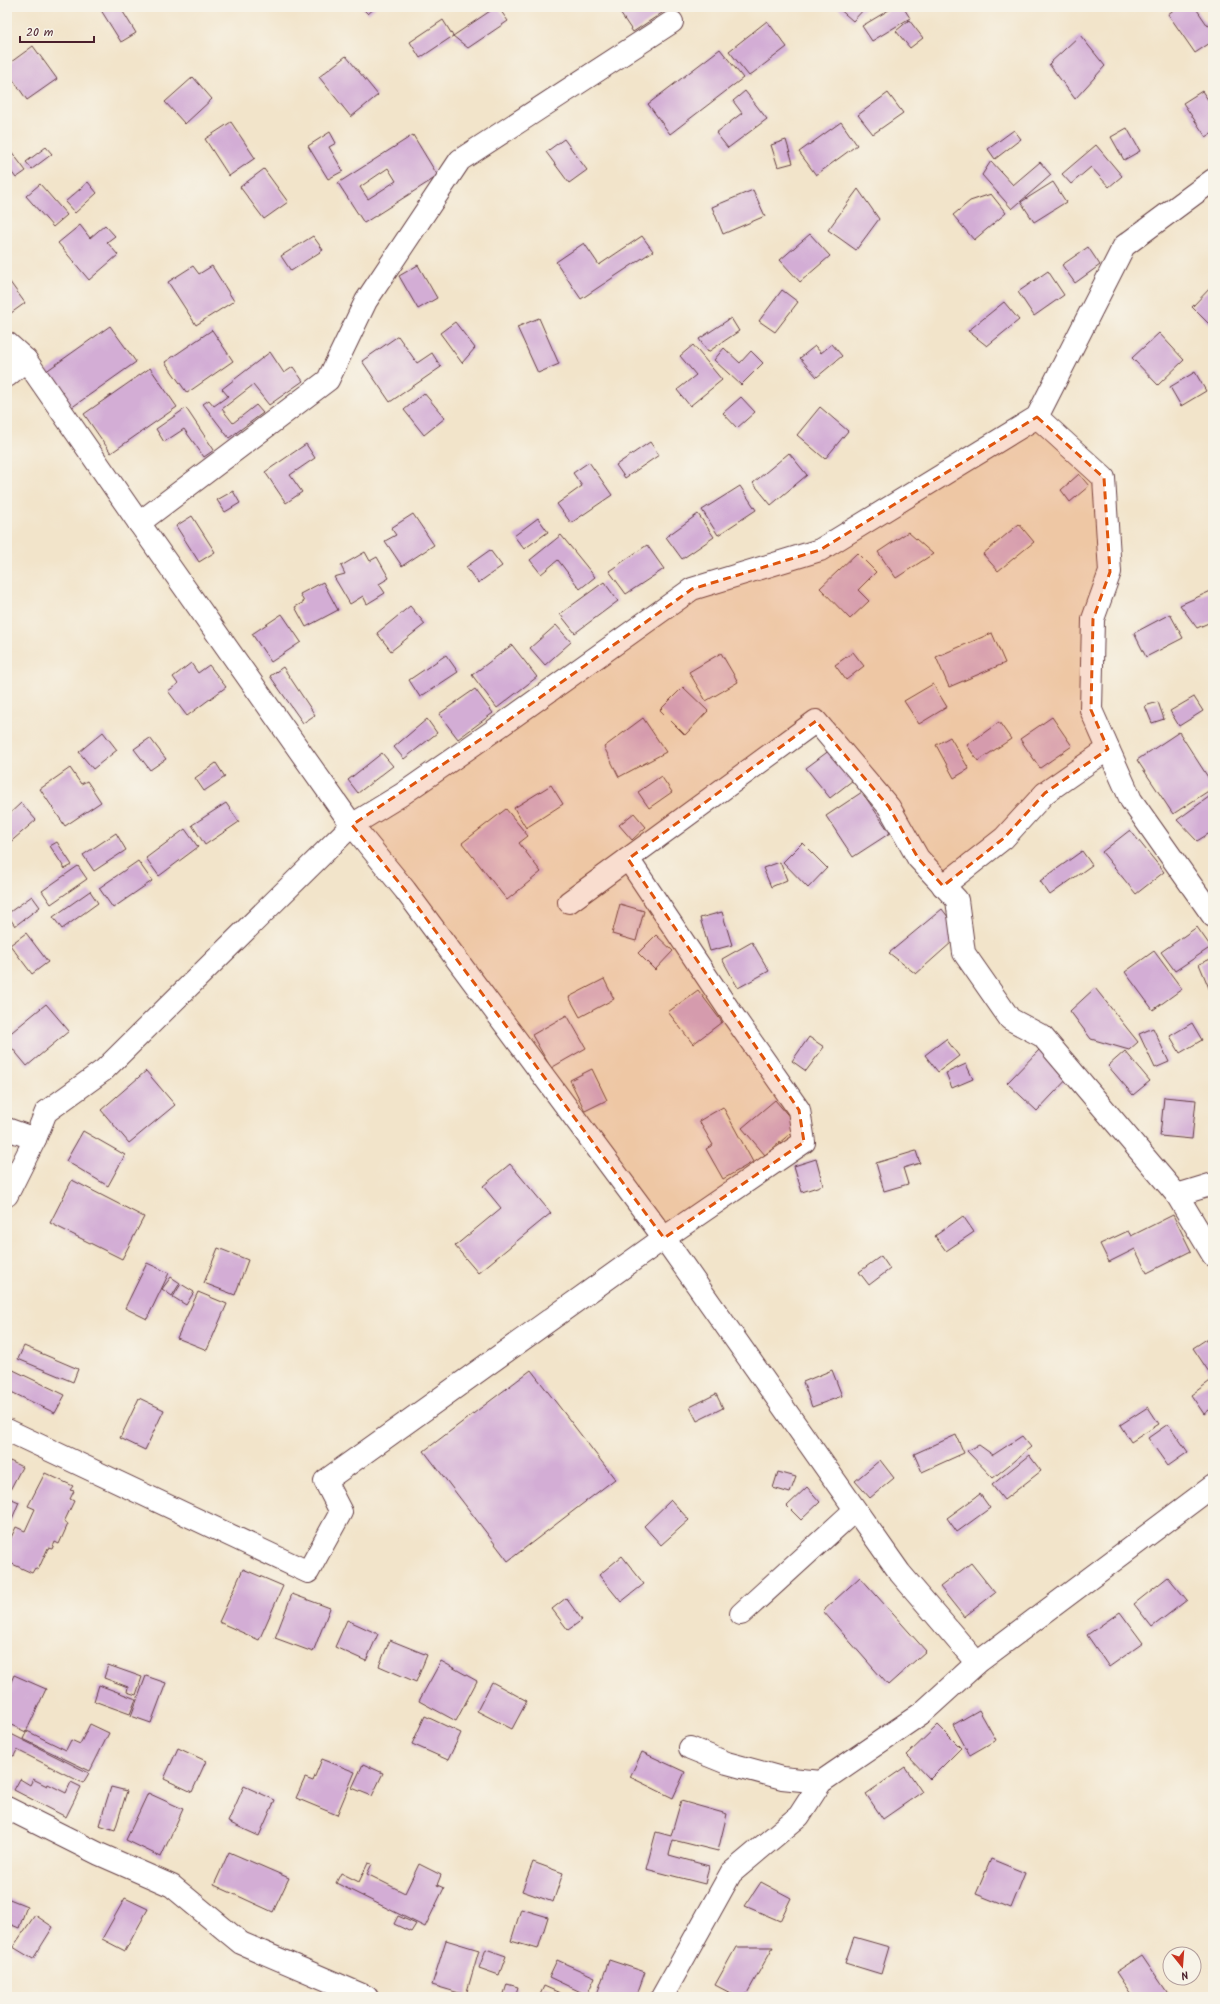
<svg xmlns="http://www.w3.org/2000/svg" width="1220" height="2004" font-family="Kalam,sans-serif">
	<rect width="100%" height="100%" fill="#f7f3e8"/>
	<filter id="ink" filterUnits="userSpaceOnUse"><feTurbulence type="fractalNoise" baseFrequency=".025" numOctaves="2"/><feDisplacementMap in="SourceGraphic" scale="8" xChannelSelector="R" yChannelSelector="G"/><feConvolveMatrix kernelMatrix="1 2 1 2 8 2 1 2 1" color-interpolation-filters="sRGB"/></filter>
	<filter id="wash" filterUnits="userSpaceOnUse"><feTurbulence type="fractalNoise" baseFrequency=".012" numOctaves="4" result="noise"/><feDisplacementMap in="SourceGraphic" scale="16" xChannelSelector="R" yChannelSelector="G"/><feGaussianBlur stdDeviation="0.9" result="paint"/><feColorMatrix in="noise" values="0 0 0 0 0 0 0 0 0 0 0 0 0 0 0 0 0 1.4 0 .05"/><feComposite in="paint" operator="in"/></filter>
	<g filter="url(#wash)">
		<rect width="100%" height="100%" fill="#f2e4ca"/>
		<g id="blocks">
			<g fill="#d3add5" fill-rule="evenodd">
				<polygon points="99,7 120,7 136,33 121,42"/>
				<polygon points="361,7 376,7 368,14"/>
				<polygon points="496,7 498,7 508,21 468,48 453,36"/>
				<polygon points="616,7 671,7 633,32"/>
				<polygon points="837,7 866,7 853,21"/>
				<polygon points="894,7 903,7 910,18 872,41 862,26"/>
				<polygon points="1178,7 1195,7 1208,26 1213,23 1213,41 1195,53 1168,14"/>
				<polygon points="443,20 453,36 420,58 410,42"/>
				<polygon points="909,20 923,38 910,48 896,31"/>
				<polygon points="767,21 787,47 749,76 729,51"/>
				<polygon points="1080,35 1105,66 1075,99 1049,64"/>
				<polygon points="33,46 57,79 27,100 7,71 7,65"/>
				<polygon points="720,49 743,78 670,134 648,104"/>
				<polygon points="346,56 378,95 351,117 319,77"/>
				<polygon points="193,77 212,99 185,124 165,102"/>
				<polygon points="745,91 767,119 728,148 716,133 742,113 733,101"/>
				<polygon points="1202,91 1213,107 1213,133 1206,137 1183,103"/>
				<polygon points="888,93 903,113 873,134 858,115"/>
				<polygon points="231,122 255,158 229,176 205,139"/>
				<polygon points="841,122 857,145 816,175 799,152"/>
				<polygon points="1127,128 1140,151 1124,160 1111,137"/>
				<polygon points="1014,130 1021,139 995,159 988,149"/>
				<polygon points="330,132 336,143 329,147 343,171 328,179 308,146"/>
				<path d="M413 135 438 176 364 223 338 183ZM388 168 396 181 368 199 360 187Z"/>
				<polygon points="564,139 587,170 569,183 546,152"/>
				<polygon points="786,140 793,163 778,167 771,145"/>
				<polygon points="1096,145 1122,176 1109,187 1091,167 1071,184 1062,174"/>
				<polygon points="8,147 26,171 16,178 7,166"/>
				<polygon points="46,147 52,154 32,169 26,162"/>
				<polygon points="991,161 1013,185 1040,162 1051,175 1012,209 982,175"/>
				<polygon points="264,169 288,202 264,219 240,187"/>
				<polygon points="88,182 97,193 75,213 65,202"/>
				<polygon points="1053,182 1066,202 1034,222 1021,202"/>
				<polygon points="40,184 67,215 53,227 26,196"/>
				<polygon points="858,189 879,219 856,250 828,230"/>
				<polygon points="753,190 765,216 723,234 712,207"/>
				<polygon points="991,194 1006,213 974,240 953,215 970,201"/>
				<polygon points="80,225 90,238 105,225 115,236 107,242 118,255 89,280 58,243"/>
				<polygon points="810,234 830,256 800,282 780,260"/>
				<polygon points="313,236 323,250 291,271 281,256"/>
				<polygon points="642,236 653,251 581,299 556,262 584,243 599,265"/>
				<polygon points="1088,247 1100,265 1075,283 1062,265"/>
				<polygon points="418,265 437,298 418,309 399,276"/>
				<polygon points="193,266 199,274 212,266 234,301 196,325 168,282"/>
				<polygon points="1048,271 1064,295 1034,316 1018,292"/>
				<polygon points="7,278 25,303 7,316"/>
				<polygon points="1213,285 1213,328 1192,307"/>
				<polygon points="782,290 798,302 775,332 759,321"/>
				<polygon points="1004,302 1019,320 987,346 968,331"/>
				<polygon points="539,318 559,364 538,373 517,327"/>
				<polygon points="731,318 739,331 708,352 699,339"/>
				<polygon points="455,322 475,348 462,363 440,333"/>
				<polygon points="110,326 136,362 71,408 45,372"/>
				<polygon points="212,330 233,361 187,393 165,362"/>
				<polygon points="1159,333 1184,360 1158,385 1132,358"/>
				<polygon points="398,336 417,363 432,353 441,367 390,402 362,361"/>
				<polygon points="832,344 842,356 817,377 800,358 815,346 821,353"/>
				<polygon points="693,345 722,380 690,406 677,390 696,375 680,356"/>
				<polygon points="724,348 740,363 751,351 763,363 741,385 714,360"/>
				<polygon points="270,352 284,373 293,367 303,381 269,405 253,385 222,409 233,423 256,405 263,413 229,438 203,404 209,400 214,406 228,396 222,389"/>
				<polygon points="150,368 177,407 111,453 84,414"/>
				<polygon points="1195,372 1206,391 1181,406 1170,387"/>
				<polygon points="424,393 445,418 424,435 404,410"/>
				<polygon points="741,397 755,412 737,428 723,413"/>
				<polygon points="820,407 848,431 825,459 797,435"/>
				<polygon points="186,408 214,450 204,457 184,429 164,442 156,429"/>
				<polygon points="650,442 659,455 625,478 616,465"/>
				<polygon points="306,444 315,458 290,475 302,492 286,503 265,472"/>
				<polygon points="789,453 807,475 771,505 753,483"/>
				<polygon points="589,462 612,495 571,523 557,504 582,486 573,473"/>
				<polygon points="1079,474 1089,486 1070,502 1061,490"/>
				<polygon points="740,486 756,510 718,535 702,510"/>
				<polygon points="233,491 240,503 225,512 217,500"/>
				<polygon points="413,514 434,545 402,566 385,541 396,535 391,528"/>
				<polygon points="698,514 714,537 682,559 666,537"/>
				<polygon points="192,516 215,552 199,562 176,526"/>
				<polygon points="538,518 548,532 524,549 514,536"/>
				<polygon points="1019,524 1034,542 998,571 983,554"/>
				<polygon points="908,532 933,554 896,578 878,552"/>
				<polygon points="561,535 595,577 580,589 558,560 541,574 530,560"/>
				<polygon points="647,545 664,569 626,594 609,571"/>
				<polygon points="490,550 502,566 478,583 466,567"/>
				<polygon points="365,552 370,561 377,557 389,578 379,584 385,593 367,604 363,596 350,604 334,577 345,574 341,566"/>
				<polygon points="857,553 876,572 858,590 869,601 850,619 820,588"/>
				<polygon points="323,582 338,610 306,627 295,607 304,602 300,594"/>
				<polygon points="604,582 618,601 575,633 560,614"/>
				<polygon points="1213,590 1213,621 1197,628 1180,605"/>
				<polygon points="410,606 425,624 391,651 377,633"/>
				<polygon points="282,614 301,642 271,662 252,634"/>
				<polygon points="1170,614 1183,638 1146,657 1134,633"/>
				<polygon points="556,625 571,642 545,665 530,648"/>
				<polygon points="992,633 1005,663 949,687 936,657"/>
				<polygon points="512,645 537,677 497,708 472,675"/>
				<polygon points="853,652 864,666 846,680 835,665"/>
				<polygon points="721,653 738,682 706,701 689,672"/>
				<polygon points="446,655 458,672 420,697 409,680"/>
				<polygon points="191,663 198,673 209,665 226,687 187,716 168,691 178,684 173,677"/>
				<polygon points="283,667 315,715 303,723 270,676"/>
				<polygon points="933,684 947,707 919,724 904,701"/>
				<polygon points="683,687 708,711 685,735 660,710"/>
				<polygon points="475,689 493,713 458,739 439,714"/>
				<polygon points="1194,697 1203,711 1179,726 1170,711"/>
				<polygon points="1158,702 1164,719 1152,723 1145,706"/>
				<polygon points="1052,717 1072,746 1040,768 1020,739"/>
				<polygon points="643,718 666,752 619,777 604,747"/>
				<polygon points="427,719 437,733 404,759 394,747"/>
				<polygon points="999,722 1011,739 978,761 967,745"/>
				<polygon points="103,732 117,750 93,769 79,752"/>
				<polygon points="1179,732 1213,785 1213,788 1173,814 1137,760"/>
				<polygon points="950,737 969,769 954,778 936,745"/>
				<polygon points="150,738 166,759 150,770 134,749"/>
				<polygon points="834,747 857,777 830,798 806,768"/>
				<polygon points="382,753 393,766 358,793 348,780"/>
				<polygon points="216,763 225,777 204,791 195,778"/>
				<polygon points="70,768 81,784 87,781 101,802 65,826 40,789"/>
				<polygon points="661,776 672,792 649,808 638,792"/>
				<polygon points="551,785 563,804 526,828 514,808"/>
				<polygon points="862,792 890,833 853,857 826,816"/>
				<polygon points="1213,794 1213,831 1197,841 1177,820"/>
				<polygon points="21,803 36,820 7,845 7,816"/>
				<polygon points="226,803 239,822 205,845 192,825"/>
				<polygon points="506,809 528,836 519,843 541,872 507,900 462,843"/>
				<polygon points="634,813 646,827 632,840 619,825"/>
				<polygon points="185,829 198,847 159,876 146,858"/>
				<polygon points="1130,830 1164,872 1136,894 1102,852"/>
				<polygon points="116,833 126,850 94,871 83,855"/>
				<polygon points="57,842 72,865 65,869 50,846"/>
				<polygon points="802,843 827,868 808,888 783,862"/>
				<polygon points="1082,851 1092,865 1050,895 1040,881"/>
				<polygon points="138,861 152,881 113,908 99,888"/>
				<polygon points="780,862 787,880 771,887 763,868"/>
				<polygon points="78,866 87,879 51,904 42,891"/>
				<polygon points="90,891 98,903 62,929 53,917"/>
				<polygon points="32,896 40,907 15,926 7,914"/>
				<polygon points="620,904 644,911 636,941 612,934"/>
				<polygon points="942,909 961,934 916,974 889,953"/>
				<polygon points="722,912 732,945 710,951 700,918"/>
				<polygon points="1197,927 1211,947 1175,971 1161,952"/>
				<polygon points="26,933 48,962 32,974 10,945"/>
				<polygon points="656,935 673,951 655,970 638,953"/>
				<polygon points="752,942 769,971 738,988 722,959"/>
				<polygon points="1154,951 1182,989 1153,1010 1125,972"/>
				<polygon points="1213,958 1213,992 1211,993 1199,964"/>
				<polygon points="604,979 614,999 580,1017 569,997"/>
				<polygon points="1095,988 1138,1042 1129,1050 1091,1039 1070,1011"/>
				<polygon points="698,990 722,1022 693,1044 668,1012"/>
				<polygon points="46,1004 69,1031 27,1066 7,1042 7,1036"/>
				<polygon points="567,1015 586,1048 551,1068 532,1035"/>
				<polygon points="1192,1023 1202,1040 1180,1053 1170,1036"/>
				<polygon points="1153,1028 1169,1062 1155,1068 1139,1034"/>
				<polygon points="809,1037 824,1047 806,1071 792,1061"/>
				<polygon points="946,1039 959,1056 938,1072 925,1055"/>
				<polygon points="1040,1049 1070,1076 1037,1111 1007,1083"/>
				<polygon points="1125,1051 1150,1081 1133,1095 1108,1066"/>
				<polygon points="966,1064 973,1079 952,1088 946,1073"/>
				<polygon points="592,1069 607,1100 585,1111 570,1080"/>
				<polygon points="146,1071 175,1105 129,1143 101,1110"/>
				<polygon points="1164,1097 1196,1100 1192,1139 1160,1136"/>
				<polygon points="775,1100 798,1127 765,1155 742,1128"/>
				<polygon points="723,1107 753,1162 723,1179 706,1149 713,1145 699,1121"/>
				<polygon points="83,1131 125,1155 108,1186 66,1161"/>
				<polygon points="916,1151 920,1163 903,1168 908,1184 884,1191 876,1163"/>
				<polygon points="816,1159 823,1185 802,1192 794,1166"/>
				<polygon points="510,1164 551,1213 478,1273 455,1246 501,1208 483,1186"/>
				<polygon points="72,1180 144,1217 122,1259 50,1223"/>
				<polygon points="1173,1215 1191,1251 1147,1273 1135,1249 1109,1262 1100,1244 1128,1231 1131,1236"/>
				<polygon points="963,1216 974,1232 946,1251 935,1236"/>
				<polygon points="218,1248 248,1260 235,1295 204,1283"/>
				<polygon points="881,1256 890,1269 869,1285 859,1272"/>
				<polygon points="147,1263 169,1273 147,1319 125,1308"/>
				<polygon points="171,1277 180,1283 172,1296 162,1289"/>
				<polygon points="181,1284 194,1292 186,1305 173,1297"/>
				<polygon points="198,1292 227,1304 207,1350 177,1338"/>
				<polygon points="1213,1335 1213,1373 1211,1375 1193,1348"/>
				<polygon points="24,1346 78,1369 73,1382 18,1359"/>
				<polygon points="7,1367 65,1395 55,1413 7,1390"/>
				<polygon points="531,1370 615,1479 508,1561 424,1451"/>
				<polygon points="832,1370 842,1396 812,1407 803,1382"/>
				<polygon points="1213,1379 1213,1407 1204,1414 1191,1395"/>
				<polygon points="716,1394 723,1408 697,1421 690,1407"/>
				<polygon points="139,1398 164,1410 145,1450 120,1438"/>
				<polygon points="1148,1407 1159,1424 1131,1442 1120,1425"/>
				<polygon points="1168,1424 1188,1452 1168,1466 1148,1438"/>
				<polygon points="956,1435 964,1453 922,1472 914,1454"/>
				<polygon points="1022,1436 1031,1447 993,1478 967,1451 979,1445 993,1455"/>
				<polygon points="1029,1455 1041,1471 1004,1500 992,1485"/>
				<polygon points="880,1460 894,1478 870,1498 855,1481"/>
				<polygon points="10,1461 22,1467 9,1492 7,1491 7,1466"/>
				<polygon points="778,1472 796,1477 790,1493 773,1488"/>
				<polygon points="45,1473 73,1486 70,1490 74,1491 70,1499 74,1501 64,1522 68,1524 59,1544 55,1542 52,1549 48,1548 38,1570 35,1568 32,1573 8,1562 10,1556 7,1554 7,1546 16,1527 25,1531 35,1509 28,1506"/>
				<polygon points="807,1487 820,1502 801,1520 787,1506"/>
				<polygon points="980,1494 990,1508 957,1532 947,1518"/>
				<polygon points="7,1497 19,1502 10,1524 7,1522"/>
				<polygon points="671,1500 689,1520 661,1545 644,1526"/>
				<polygon points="622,1556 644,1584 621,1602 599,1575"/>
				<polygon points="971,1563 995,1593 964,1617 940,1587"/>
				<polygon points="243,1569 283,1586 259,1640 219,1622"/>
				<polygon points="860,1577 926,1651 888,1685 823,1611"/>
				<polygon points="1168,1577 1187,1600 1152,1627 1134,1604"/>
				<polygon points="292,1594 330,1608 313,1652 275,1638"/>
				<polygon points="566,1598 582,1620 568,1630 552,1609"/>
				<polygon points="1120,1612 1143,1643 1109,1667 1087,1635"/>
				<polygon points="347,1620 378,1634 366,1661 335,1647"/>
				<polygon points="390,1640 427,1655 416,1682 379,1666"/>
				<polygon points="441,1661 477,1681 456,1721 419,1701"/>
				<polygon points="108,1665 142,1677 136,1695 127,1692 128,1687 104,1678"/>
				<polygon points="14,1675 46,1689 26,1732 7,1723 7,1691"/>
				<polygon points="146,1676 166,1683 151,1723 131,1716"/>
				<polygon points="492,1682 527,1701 512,1729 477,1711"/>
				<polygon points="99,1685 136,1699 130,1714 94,1701"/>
				<polygon points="979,1710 996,1740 970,1755 953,1725"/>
				<polygon points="425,1716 461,1733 448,1760 412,1744"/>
				<polygon points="90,1724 109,1733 90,1771 23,1739 27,1731 66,1750 71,1740 80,1744"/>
				<polygon points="938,1725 961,1748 930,1779 907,1755"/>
				<polygon points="7,1732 89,1773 83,1783 17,1750 14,1756 7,1754"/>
				<polygon points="178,1748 206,1761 192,1792 164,1779"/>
				<polygon points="642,1752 685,1772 673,1798 630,1777"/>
				<polygon points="322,1759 355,1772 337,1815 296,1798 305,1778 313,1781"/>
				<polygon points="363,1764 383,1773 372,1796 352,1788"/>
				<polygon points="905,1767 922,1792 883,1819 866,1794"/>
				<polygon points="20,1779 30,1785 33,1779 47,1786 48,1784 66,1793 71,1782 81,1787 66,1817 14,1790"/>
				<polygon points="244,1786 275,1800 259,1836 228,1822"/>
				<polygon points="111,1787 127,1791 115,1830 99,1825"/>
				<polygon points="148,1793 183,1809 161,1857 126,1840"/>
				<polygon points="681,1801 727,1814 718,1851 673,1840 669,1855 709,1866 705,1884 646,1869 656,1832 671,1836"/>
				<polygon points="229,1852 289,1878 273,1912 214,1885"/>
				<polygon points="991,1859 1025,1873 1011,1908 976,1894"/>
				<polygon points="533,1862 563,1873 553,1902 522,1891"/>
				<polygon points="368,1863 372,1864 367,1874 405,1893 419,1864 441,1875 437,1885 444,1888 425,1927 336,1883 341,1873 359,1882"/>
				<polygon points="761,1882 791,1898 780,1921 745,1906"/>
				<polygon points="7,1898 27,1906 19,1928 7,1923"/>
				<polygon points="125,1898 148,1909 125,1951 102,1939"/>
				<polygon points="521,1909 548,1917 538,1949 511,1941"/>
				<polygon points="35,1915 53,1927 33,1959 13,1947"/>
				<polygon points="398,1916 416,1924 411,1932 394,1924"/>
				<polygon points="854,1937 889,1947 881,1974 845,1963"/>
				<polygon points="446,1940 479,1950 466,1995 432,1985"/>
				<polygon points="736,1947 773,1947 745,1997 738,1997 715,1985"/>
				<polygon points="486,1949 506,1956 499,1975 479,1968"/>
				<polygon points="1142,1955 1169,1995 1167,1997 1133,1997 1116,1972"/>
				<polygon points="557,1960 595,1977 587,1995 549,1977"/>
				<polygon points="609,1960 645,1972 636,1997 596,1997"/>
				<polygon points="507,1984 518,1987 515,1997 503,1997"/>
				<polygon points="544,1986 569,1997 539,1997"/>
			</g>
		</g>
	</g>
	<g filter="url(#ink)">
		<use href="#blocks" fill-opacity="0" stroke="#633d43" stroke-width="1"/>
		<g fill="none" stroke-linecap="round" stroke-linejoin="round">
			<g stroke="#633d43" stroke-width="24">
				<g id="street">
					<polyline points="7,343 26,360 139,523 352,825 405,890 664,1238 900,1573 977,1663"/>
					<polyline points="7,376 26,360"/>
					<polyline points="1037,417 1104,478 1110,572 1093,619 1091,710 1131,800 1213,916"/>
					<polyline points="139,523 328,380 366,301 460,160 672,22"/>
					<polyline points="943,886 1004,838 1045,793 1108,749"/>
					<polyline points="569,902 816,721 889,807 918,858 957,900 964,953 1010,1019 1042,1036 1177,1195 1213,1255"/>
					<polyline points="7,1129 35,1139"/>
					<polyline points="7,1195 35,1139 46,1112 104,1070 352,825 401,795 496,729 692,589 820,550 1037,417 1124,246 1213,180"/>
					<polyline points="1177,1195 1213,1184"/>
					<polyline points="7,1430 308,1572 341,1512 325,1481 664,1238 804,1142 799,1110 727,1007 628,859"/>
					<polyline points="741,1614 855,1510"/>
					<polyline points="690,1748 727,1763 782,1778 821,1782"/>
					<polyline points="7,1808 99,1854 172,1886 241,1943 367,1997"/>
					<polyline points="662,1997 731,1873 799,1816 821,1782 922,1713 977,1663 1213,1486"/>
				</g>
			</g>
			<use href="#street" stroke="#fff" stroke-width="22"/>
		</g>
	</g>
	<path fill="#e0560e" fill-opacity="0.2" stroke="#e0560e" stroke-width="3" stroke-dasharray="8 5" stroke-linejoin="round" d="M1037 417 1104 478 1110 572 1093 619 1091 710 1108 749 1045 793 1004 838 943 886 918 858 889 807 816 721 628 859 799 1110 804 1142 664 1238 405 890 352 825 496 729 692 589 820 550Z"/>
	<rect width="1220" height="2004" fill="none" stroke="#f7f3e8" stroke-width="24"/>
	<g transform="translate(1182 1966) rotate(163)"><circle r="19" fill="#f7f3e8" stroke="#b29e9c"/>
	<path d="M0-3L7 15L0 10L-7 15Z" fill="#c8321e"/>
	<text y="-6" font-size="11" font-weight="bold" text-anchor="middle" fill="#4a1f2b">N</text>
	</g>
	<path d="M20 36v6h74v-6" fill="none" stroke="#4a1f2b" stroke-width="2"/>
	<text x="26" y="36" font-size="12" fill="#4a1f2b" stroke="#f7f3e8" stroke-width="3" paint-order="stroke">20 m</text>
</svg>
